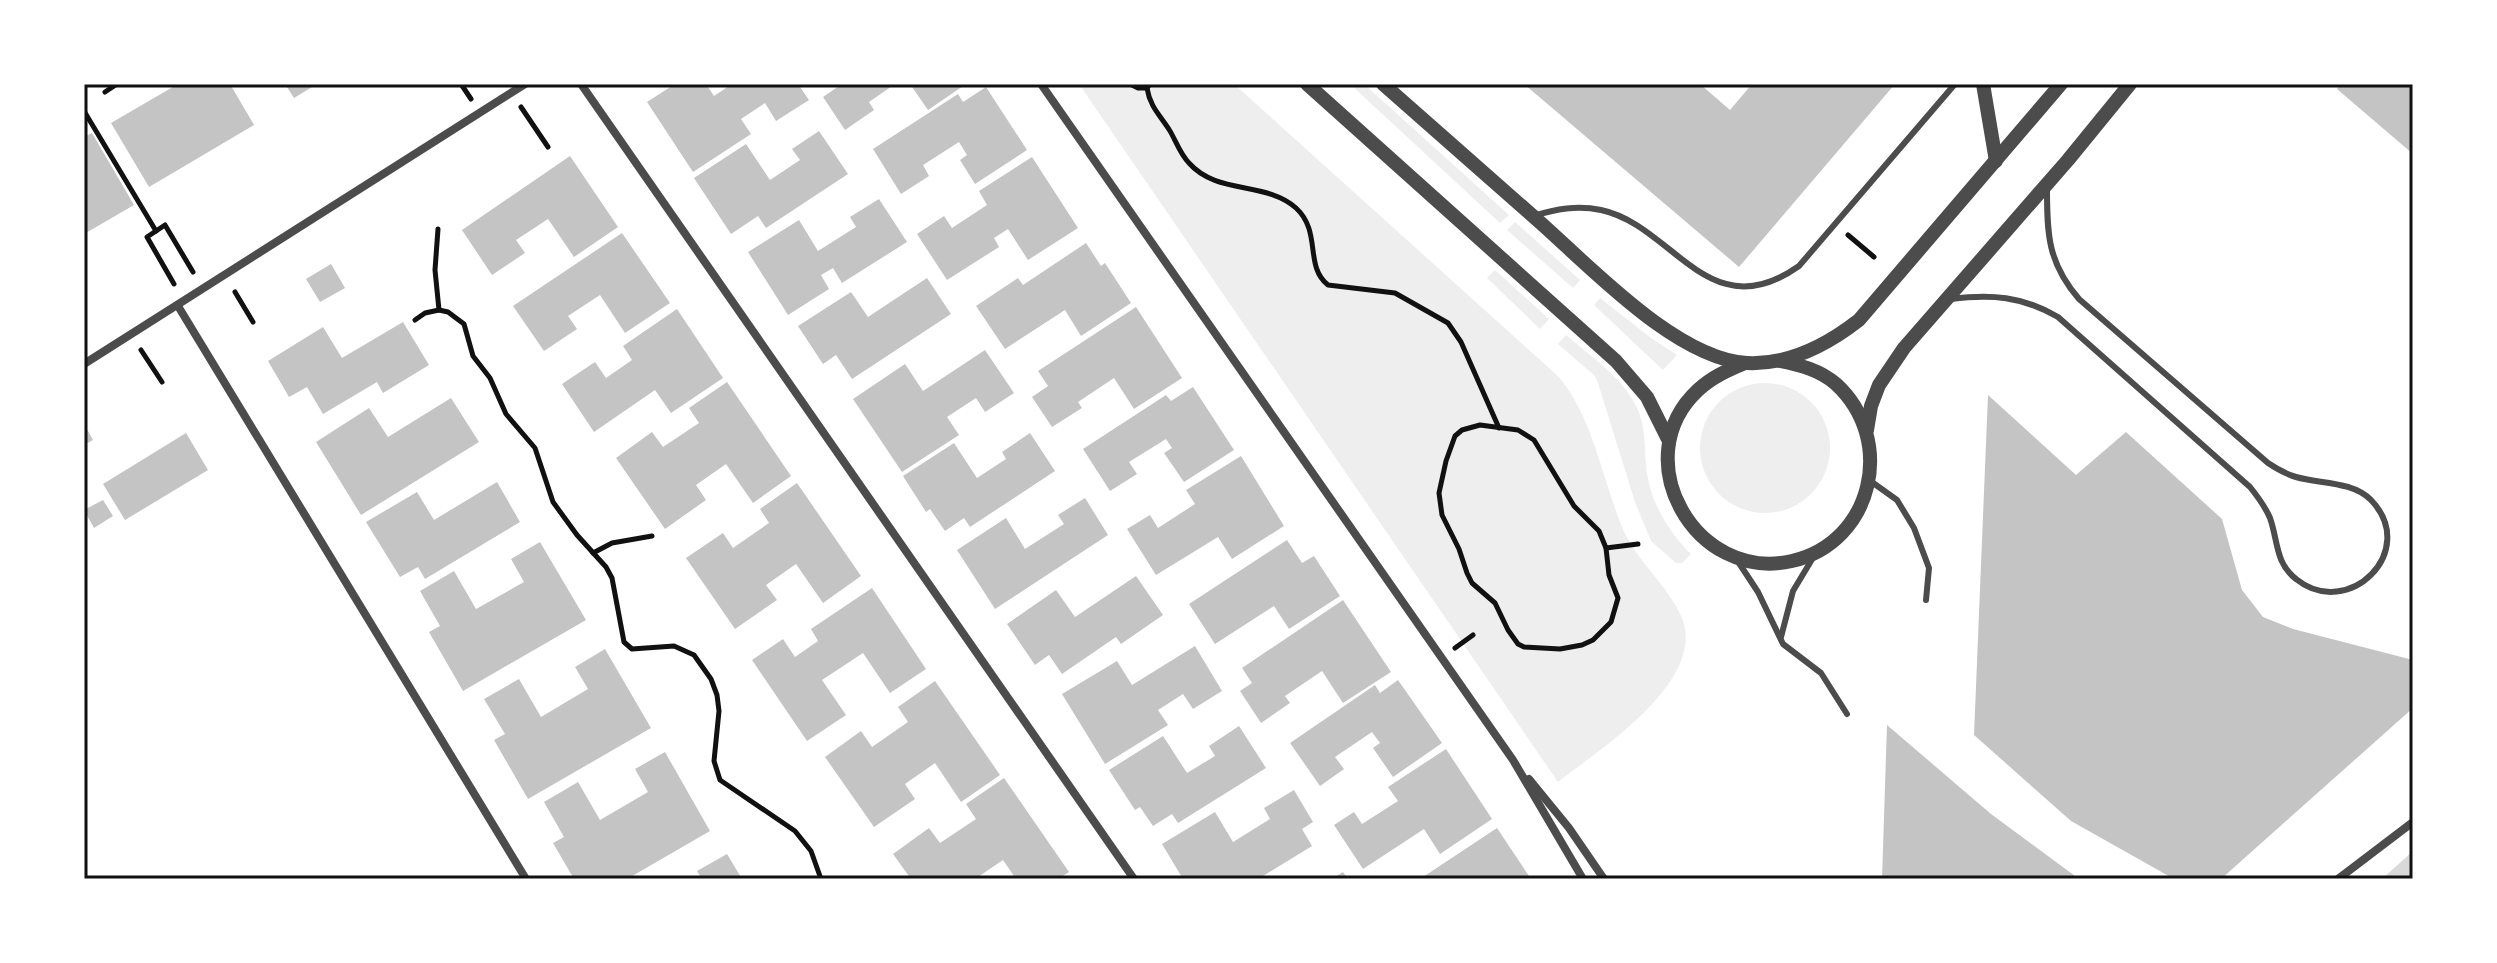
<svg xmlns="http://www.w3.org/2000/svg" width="2497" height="963" font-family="'Noto Sans',sans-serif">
	<rect width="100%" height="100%" fill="#fff"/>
	<g fill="#eee">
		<path d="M1079 84H1234L1559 377C1593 418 1602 478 1622 527 1636 561 1668 585 1682 618 1707 681 1599 750 1558 782Z"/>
		<polygon points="1350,84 1364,84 1509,215 1500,223"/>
		<polygon points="1515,222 1580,280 1573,288 1507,230"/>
		<polygon points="1495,270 1549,319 1540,329 1487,278"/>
		<polygon points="1600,298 1651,338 1677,355 1663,370 1594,305"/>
		<path d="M1566 335C1590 356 1621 376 1636 406 1648 429 1643 454 1648 479 1653 506 1671 535 1691 554L1682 563H1676L1651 541 1635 502 1598 383 1595 376 1558 344Z"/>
		<circle cx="1765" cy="448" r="65"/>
	</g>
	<polygon fill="#d9d9d9" points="2413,851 2413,879 2382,879"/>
	<g fill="#c4c4c4">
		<polygon points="178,84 230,84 254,125 149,187 111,123"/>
		<polygon points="285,84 317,84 294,98"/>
		<polygon points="675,84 706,84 714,96 732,84 798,84 809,100 776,121 765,103 741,119 751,134 693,172 647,102"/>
		<polygon points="838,84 895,84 869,102 874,110 845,130 823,97 839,86"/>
		<polygon points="910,84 966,84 928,110"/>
		<polygon points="1524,84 1700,84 1730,110 1752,84 1895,84 1739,267"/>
		<polygon points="2341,84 2413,84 2413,154 2337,89"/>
		<polygon points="986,87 1027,150 975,184 960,160 967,155 959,142 923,165 929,176 901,194 873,149 958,94 963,102"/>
		<polygon points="819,131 848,174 766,228 758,216 731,234 694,178 746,144 770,180 800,160 792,149"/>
		<polygon points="92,133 134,205 84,234 84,137"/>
		<polygon points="570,156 618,227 574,257 548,219 516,240 525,253 492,275 462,230"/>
		<polygon points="1032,157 1078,228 1028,260 1008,229 994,238 999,247 947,280 917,234 944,216 952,228 987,205 979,191"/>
		<polygon points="879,199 907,242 842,283 833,268 821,275 829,289 788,315 748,252 799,220 818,251 856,227 850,217"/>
		<polygon points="622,233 670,303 625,333 600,295 568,316 577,329 544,351 513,306"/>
		<polygon points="1086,243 1101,266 1105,263 1131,303 1081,336 1065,310 1005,349 976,306 1018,278 1023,285"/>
		<polygon points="331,264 345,288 320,302 306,279"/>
		<polygon points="927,278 951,314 852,379 836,355 823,364 798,326 851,292 868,317"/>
		<polygon points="1136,307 1182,378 1134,409 1114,378 1078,402 1082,408 1052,427 1032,397 1048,386 1038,371"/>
		<polygon points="677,309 723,378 671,413 655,390 594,432 562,384 595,362 606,378 632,360 623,346"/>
		<polygon points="403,322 429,365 383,393 377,382 323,414 307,387 289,397 268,361 323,327 342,358"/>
		<polygon points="985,350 1014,393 985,412 976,398 947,417 959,435 902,472 853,399 905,364 923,391"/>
		<polygon points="727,382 791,476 753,503 726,464 696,485 706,500 665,529 616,458 652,432 663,447 699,423 689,408"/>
		<polygon points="1193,387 1234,450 1184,482 1164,453 1172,448 1166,439 1129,462 1137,474 1110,491 1083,449 1166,395 1171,401"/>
		<polygon points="1988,395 2076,475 2126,432 2222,519 2242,590 2263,617 2293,629 2413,660 2413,708 2221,879 2174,879 2071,821 1974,735"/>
		<polygon points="451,398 479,442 361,515 316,442 369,408 388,437"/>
		<polygon points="84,424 93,440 84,445"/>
		<polygon points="186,433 208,470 125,520 103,484"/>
		<polygon points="1030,433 1055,471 970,527 964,518 945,531 930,509 926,512 903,476 954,443 977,478 1006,459 1002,452"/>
		<polygon points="1241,456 1284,526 1232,559 1218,537 1156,575 1127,529 1150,515 1158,528 1195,504 1186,490"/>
		<polygon points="497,482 520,522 425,579 418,567 400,577 366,522 417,492 434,520"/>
		<polygon points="797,483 861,576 823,603 796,564 766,585 777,600 735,629 686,558 723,533 733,548 769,523 760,509"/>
		<polygon points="1085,498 1108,535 995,609 957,550 1006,518 1025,549 1064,524 1058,515"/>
		<polygon points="103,500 113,516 94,528 84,510"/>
		<polygon points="1287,540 1302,563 1314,556 1340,596 1289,629 1274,606 1215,644 1189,604"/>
		<polygon points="540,542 586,620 463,691 429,632 440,626 420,591 454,571 476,609 524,582 511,559"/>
		<polygon points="1136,576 1163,615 1121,644 1116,637 1062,674 1049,655 1035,665 1007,624 1056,590 1075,617"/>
		<polygon points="872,588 926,669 890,693 863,653 822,680 846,715 807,741 752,660 783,639 795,657 818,641 811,629"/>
		<polygon points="1343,600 1391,672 1343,703 1322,671 1285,696 1290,703 1261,723 1240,691 1252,683 1242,668"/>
		<polygon points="1195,646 1222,691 1193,709 1183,694 1158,710 1168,725 1105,764 1062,694 1117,661 1132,685"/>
		<polygon points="605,649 651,728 528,799 494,740 505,734 484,699 519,679 541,717 588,689 575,667"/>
		<polygon points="1398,680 1442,743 1393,777 1373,748 1380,743 1372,732 1335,757 1344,769 1320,786 1290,743 1375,685 1380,693"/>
		<polygon points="935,681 1000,775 961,802 935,763 905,784 915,799 874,827 825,757 861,731 872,747 908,722 898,707"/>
		<polygon points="1887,725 1991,814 2079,879 1882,879"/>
		<polygon points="1239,726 1266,768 1178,823 1172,814 1153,826 1140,807 1135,810 1109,770 1163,736 1187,773 1215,756 1209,746"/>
		<polygon points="1446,749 1492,819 1440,854 1424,829 1363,869 1334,825 1354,812 1362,824 1398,801 1388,787"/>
		<polygon points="665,752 710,831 627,879 574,879 553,843 564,837 544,802 578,782 600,820 648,792 635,769"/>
		<polygon points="1004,778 1069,872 1058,879 1016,879 1003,860 975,879 911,879 893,854 929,828 940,843 976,819 966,804"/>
		<polygon points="1294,790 1313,822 1302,829 1312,846 1258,879 1183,879 1162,844 1215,812 1233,842 1270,819 1264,808"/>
		<polygon points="1497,828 1531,879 1420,879"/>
		<polygon points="727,854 742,879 702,879 697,871"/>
		<polygon points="1343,872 1348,879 1332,879"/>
	</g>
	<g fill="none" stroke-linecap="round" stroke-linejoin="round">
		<g stroke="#111" stroke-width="5">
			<polyline points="461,84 471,99"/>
			<polyline points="1130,84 1138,88 1147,88"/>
			<path d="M1150 84 1147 88C1150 107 1160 115 1170 131 1176 141 1180 154 1189 163 1217 195 1266 181 1296 208 1322 232 1304 266 1328 285L1395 293 1448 323 1461 342 1499 428"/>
			<polyline points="105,92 117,84"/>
			<polyline points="521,107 548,147"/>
			<polyline points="84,111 156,231"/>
			<polyline points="438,229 435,270 439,310"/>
			<polyline points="1848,235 1874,257"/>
			<polyline points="174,284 147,237 165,225 193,272"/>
			<polyline points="235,292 253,322"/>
			<polyline points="415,320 425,313 439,310 448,312 464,324 473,356 490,378 506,414 535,448 553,502 577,535 606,567 612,578 624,642 632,649 674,646 694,655 711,679 717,695 719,711 714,761 720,780 795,831 811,851 821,879"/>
			<polyline points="141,350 162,382"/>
			<polygon points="1480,425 1518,430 1534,440 1574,506 1599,531 1606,548 1609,575 1618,598 1611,622 1593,640 1582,645 1560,649 1524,647 1518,644 1508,630 1495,603 1472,583 1467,573 1459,549 1442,515 1439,493 1446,461 1455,436 1462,430"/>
			<polyline points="1606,548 1638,544"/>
			<polyline points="593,553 612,543 652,536"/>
			<polyline points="1455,648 1473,635"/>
		</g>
		<g stroke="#4c4c4c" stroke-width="6">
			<polyline points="84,85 86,84"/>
			<path d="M1533 216C1556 209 1577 205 1601 210 1673 225 1709 330 1799 266L1955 84"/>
			<path d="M1951 299C1991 294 2022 296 2058 317L2250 487C2258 497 2265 506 2270 518 2278 540 2275 563 2296 579 2348 621 2420 551 2371 500 2352 481 2320 484 2296 477 2286 474 2277 469 2268 463L2079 299C2048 263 2047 235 2047 189"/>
			<polyline points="1869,480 1897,500 1914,528 1929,568 1926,600"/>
			<polyline points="1737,560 1758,592 1783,644 1821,673 1847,714"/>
			<polyline points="1781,637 1793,591 1814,556"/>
		</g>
		<g stroke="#4c4c4c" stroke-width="8">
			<polyline points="581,84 1134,879"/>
			<polyline points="1041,84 1513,760 1583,879"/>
			<polyline points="178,306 526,879"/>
			<polyline points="84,364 525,84"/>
			<polyline points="1529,779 1569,828 1604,879"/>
			<polyline points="2338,879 2413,822"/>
		</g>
		<g stroke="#4c4c4c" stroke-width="14">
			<polyline points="1307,84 1616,361 1647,397 1669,441"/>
			<path d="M1383 84C1433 128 1484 173 1534 217 1587 263 1675 359 1747 363 1788 365 1827 345 1859 320L2061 84"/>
			<polyline points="1983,84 1996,161"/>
			<path d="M1745 363C1728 370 1712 377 1698 390 1625 458 1695 583 1792 561 1874 542 1896 439 1836 384 1820 370 1800 365 1780 361"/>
			<polyline points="1867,430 1871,406 1879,385 1904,348 2068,160 2130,84"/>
		</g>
	</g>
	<rect width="2497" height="963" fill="none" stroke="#ffffff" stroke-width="172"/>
	<rect x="86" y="86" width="2325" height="791" fill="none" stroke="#111" stroke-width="3"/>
</svg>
